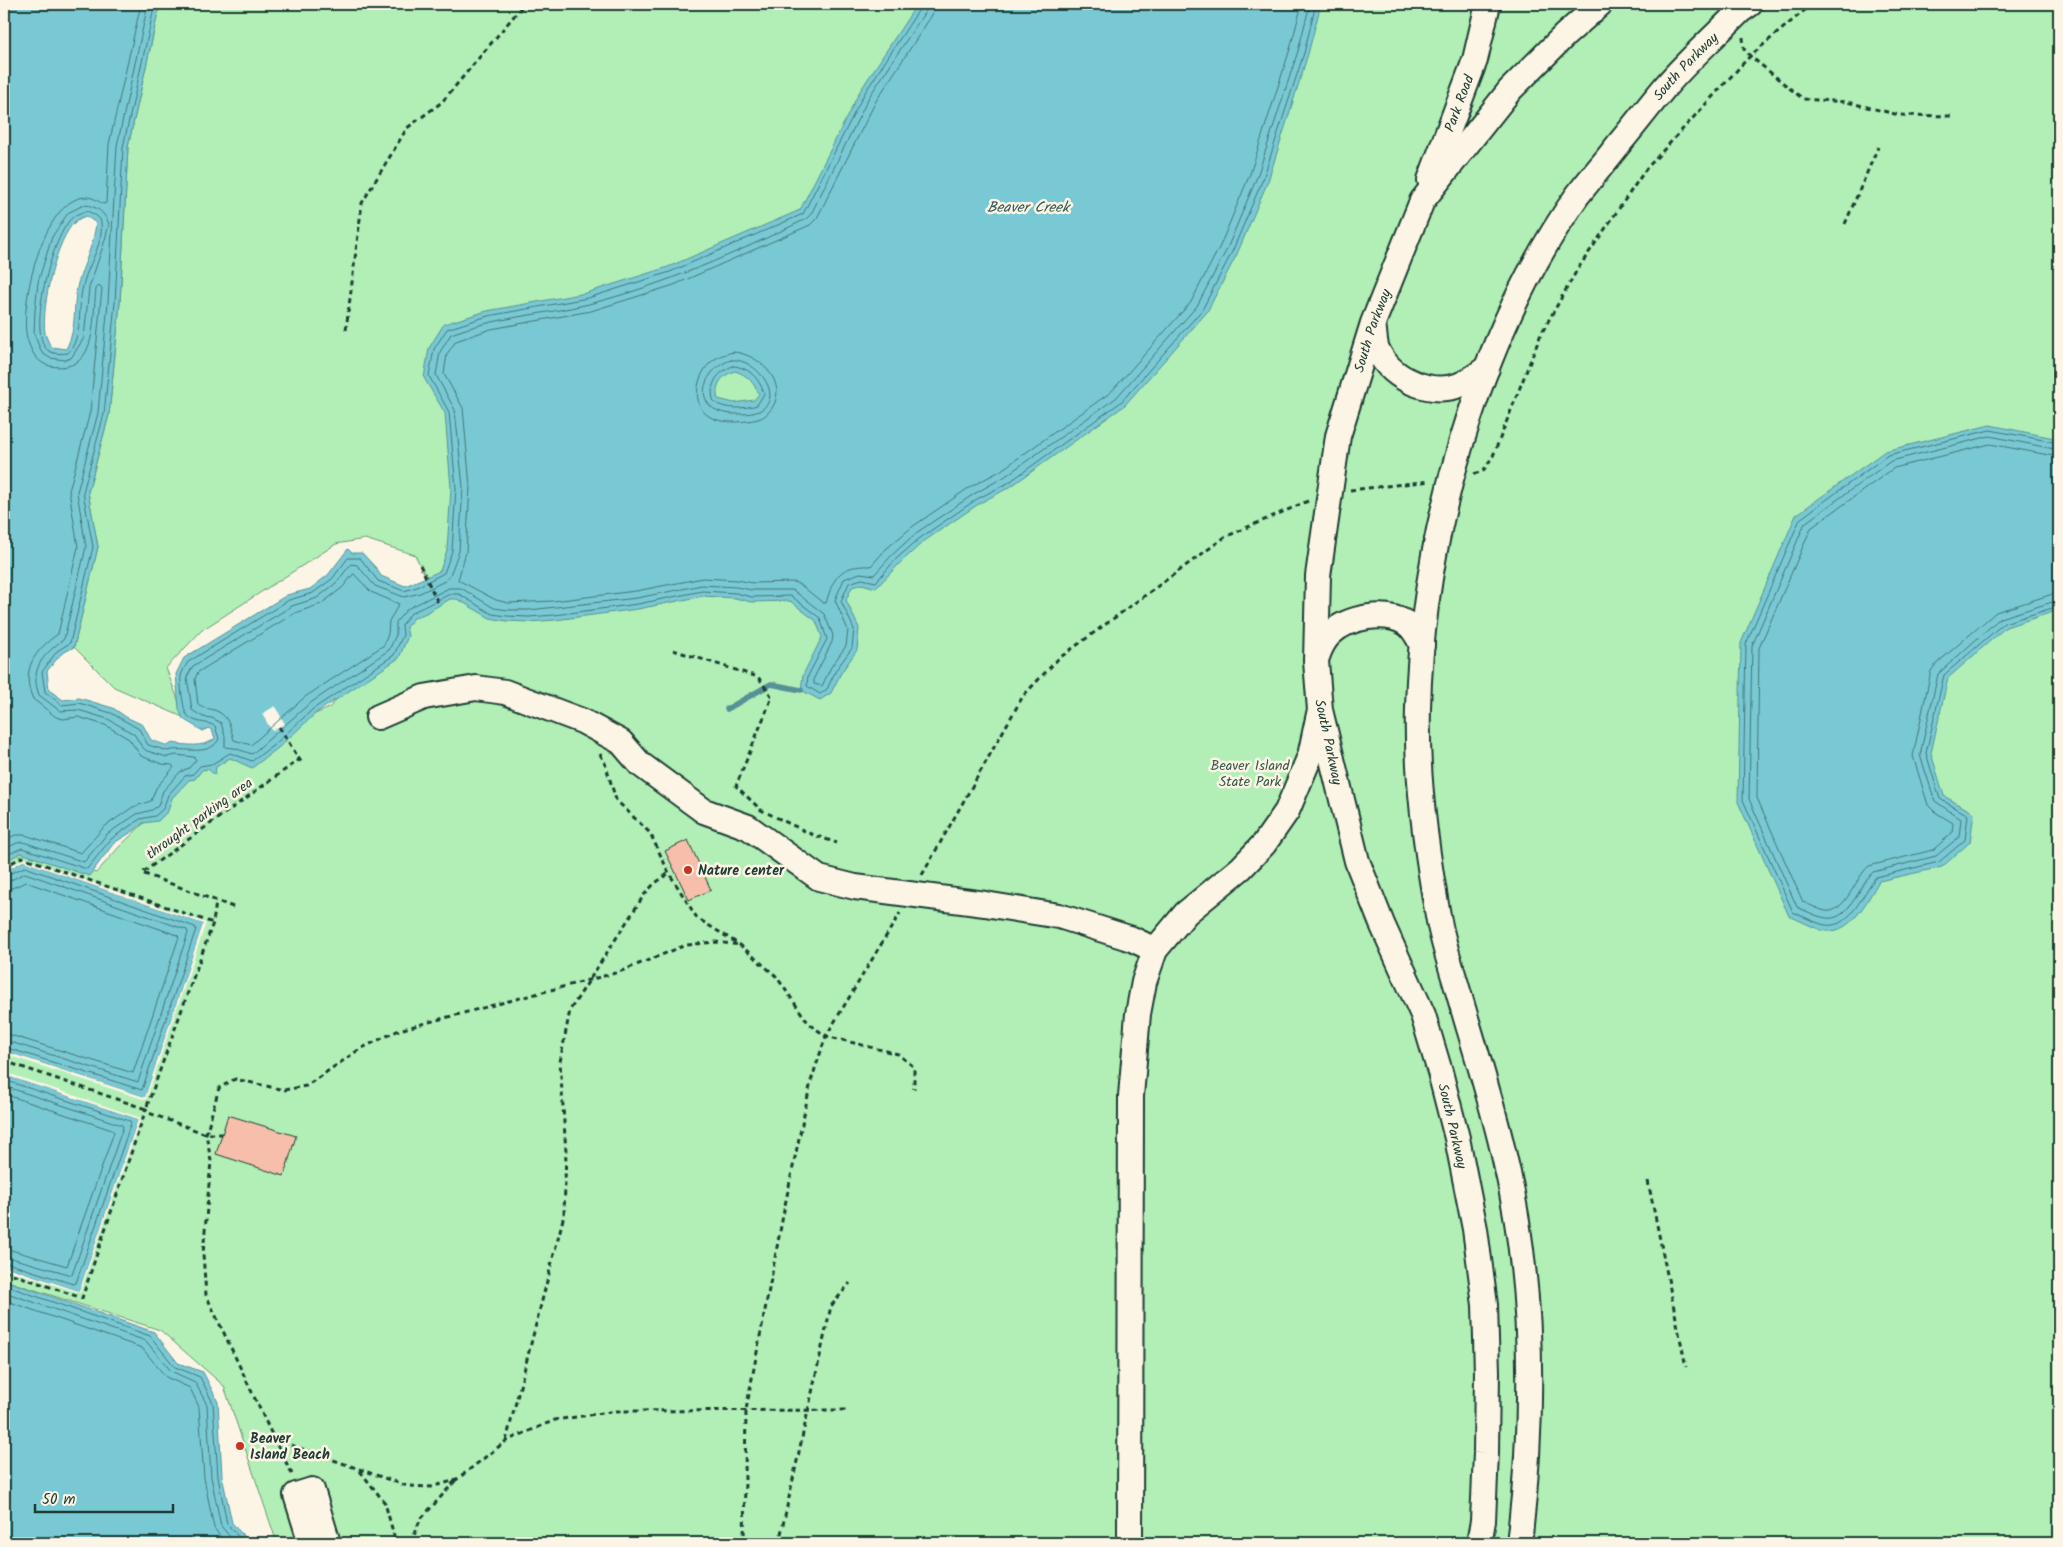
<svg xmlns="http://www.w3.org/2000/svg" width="2063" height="1547" font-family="Kalam,sans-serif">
	<rect width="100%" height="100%" fill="#fcf5e5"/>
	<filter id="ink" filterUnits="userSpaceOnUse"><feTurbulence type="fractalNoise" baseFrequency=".02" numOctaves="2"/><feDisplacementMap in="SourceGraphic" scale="10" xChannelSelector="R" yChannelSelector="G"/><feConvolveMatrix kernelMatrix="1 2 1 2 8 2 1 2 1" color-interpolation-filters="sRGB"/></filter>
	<g filter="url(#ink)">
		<polygon fill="#b1efb6" stroke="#689675" points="160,4 2059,4 2059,1543 277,1543 224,1386 160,1330 4,1280 4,857 23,848 96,873 120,846 212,758 329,708 432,589 415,555 365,539 336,544 202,630 166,668 185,718 114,687 74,647 98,547 88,492 109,415 120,303 128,147"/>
		<g fill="#79c9d5" stroke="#559195" fill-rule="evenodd">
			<path d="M4 4H160L128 147 120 303 109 415 88 492 98 547 74 647 61 654 47 671 49 690 63 700 79 698 113 708 126 717 143 725 151 740 168 746 172 743C187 745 202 748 215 739L212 730 208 728 203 731 183 719 179 709 176 674 184 658 287 595 310 589 328 575 348 549 352 553H362L376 568 381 576 405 586 440 571 447 550 451 488 445 413 424 378 429 348 444 324 487 311 586 293 668 267 800 210 860 91 917 4H1321L1308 54 1268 181 1237 254 1207 312 1124 406 1010 487 980 503 923 542 900 563 876 588 862 584 852 587 846 600 859 628 857 650 841 673 831 693 820 700 801 690 803 675 822 637 816 621 790 601 751 602 735 598 703 596 638 609 555 620 529 622 507 621 490 618 457 599H450L426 613 414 618 406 627 408 636 399 658 316 713 278 748 252 768 230 758 216 767 215 775 208 769 202 770 195 779 189 780 172 798 168 811 158 821 143 823 135 830 114 843 89 876 21 853 4 862ZM86 216 96 223C94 244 84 263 78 283 72 307 78 326 66 349L51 347C49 343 46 337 45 333 41 308 56 237 76 221 78 219 83 217 86 216ZM735 371C748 375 753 382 759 394L754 400 734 403 718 399C714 385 722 375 735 371Z"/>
			<path d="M1990 425 2059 439V610L2006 627 1948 678 1931 753 1944 796 1974 813 1970 842 1942 867 1879 881C1867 901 1850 938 1821 930 1810 926 1799 920 1789 916L1738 802 1741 643 1796 515 1885 451Z"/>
			<polygon points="23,861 203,924 145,1097 4,1051 4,872"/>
			<polygon points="4,1075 138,1119 79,1291 4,1266"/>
			<polygon points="4,1280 154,1332 178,1363 203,1372 218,1402 222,1476 232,1523 250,1543 4,1543"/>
		</g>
		<g fill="#fcf5e5">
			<polygon points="275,706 285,724 272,731 262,714"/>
			<polygon points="24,858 206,923 146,1100 4,1054 4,1051 145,1097 203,924 23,861 4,872 4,869"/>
			<polygon points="4,1072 141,1118 80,1293 4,1269 4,1266 79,1291 138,1119 4,1075"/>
		</g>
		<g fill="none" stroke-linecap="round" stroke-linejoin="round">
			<g stroke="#437574" stroke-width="1">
				<path d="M155 4 123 147 115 303 104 414 83 492 93 547 70 643 57 651 42 672 45 692 62 705 79 703 111 713 139 729 148 745 168 751C183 746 209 758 219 739L215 726C206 721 195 724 187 715 183 710 180 683 181 676 182 671 186 666 188 662L289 600 313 593 332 579 348 558H360L378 581 404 591 417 587 444 573 452 551 456 488 449 412 429 376 434 349 447 329 488 316 588 298 670 272 803 214 864 94 920 8 921 4"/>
				<path d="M927 4 925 12 869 97 811 214 806 219C737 253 664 285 589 304 543 315 495 317 451 334L440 352 436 375 455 410 463 487 459 551 450 575 445 581 420 593 404 597 375 586 357 565 351 564 336 583 317 598 292 606 193 666 187 677 192 710 203 717 212 718 221 723 225 736V747L234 748 252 754 309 704 389 650 396 635V622L407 609 449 588H461L494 608 508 610H529L637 598 702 585 736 587 752 590H793L824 614 833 635 832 642 814 678V684L822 686 831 667 846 646 848 630 835 600 844 579 860 573 874 575 892 555 916 533 974 494 1004 477 1116 398 1197 306 1227 249 1257 177 1298 51 1310 4"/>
				<path d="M935 4 932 15 876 101 817 218 810 225 674 285 591 311 491 329 456 341 447 354 444 374 463 408 470 487 466 552 458 580 496 600 508 603 553 601 636 591 703 578 737 580 753 583 794 582 802 586 823 603H826C834 575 841 565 871 566L886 549 912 527 970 487 1000 471 1111 392 1191 302 1220 246 1250 174 1290 49 1302 4"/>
				<path d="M84 205C96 205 105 213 109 224L105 240 89 288 84 338 71 358 65 360 50 358 42 353 34 334 35 310 38 282 52 237 68 213Z"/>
				<path d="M87 211C92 213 101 217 101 223 104 244 87 266 83 286 77 308 84 335 68 353 63 354 53 354 49 351 25 337 53 232 73 217 76 214 83 212 87 211Z"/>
				<path d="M733 352C758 353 789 382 772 408 768 413 765 417 758 419 742 423 714 425 703 411 691 396 700 368 715 359 720 355 727 354 733 352Z"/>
				<path d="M731 360C755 357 787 397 759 411 752 414 744 414 736 414 691 414 698 371 731 360Z"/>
				<path d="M733 366C749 367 760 379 764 394L757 405C744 409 725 410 714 402 708 385 717 372 733 366Z"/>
				<path d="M2059 443 1990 430 1888 455 1800 519 1746 644 1743 800 1793 912C1802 916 1812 921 1821 924 1850 933 1862 893 1876 877L1939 862 1965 840 1968 815 1940 799 1926 753 1944 675 2004 623 2059 606"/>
				<path d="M2059 450 1990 436 1891 461 1805 523 1752 646 1749 799 1797 907C1831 923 1839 925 1859 892 1863 885 1867 877 1873 872L1936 856 1959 837 1961 819 1935 801 1920 755 1938 674 2000 618 2059 600"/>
				<path d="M2059 457 1990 444 1894 468 1811 528 1759 648 1757 798 1803 902C1810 905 1818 909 1825 911 1845 915 1856 876 1869 866L1933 850 1952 833 1953 823 1935 812 1928 805 1913 756 1931 671 1936 664 1996 612 2059 592"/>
				<path d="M354 574 371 592 399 604 389 621 388 634 384 645 305 697 251 745 234 740C230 727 229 715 214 710 207 708 204 709 198 705L195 679 198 672 295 613 321 604 342 588Z"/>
				<path d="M4 841 15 835H25L81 853 104 827 133 807 151 801 156 788 174 767 172 765 162 764 141 756 129 739 105 725 78 717 63 719 56 717 33 699C20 670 35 650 58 634L78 547 69 491 90 412 102 288 99 285 96 289C92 323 98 374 50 366 36 363 30 349 27 338 19 305 43 198 86 197 93 197 98 201 103 204L106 203 109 144 141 4"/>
				<path d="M4 849 17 843 23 842 84 862 107 834 137 814 152 810 158 806 163 791 180 772 189 768 196 760 194 757 176 755 167 757 147 751 142 747 134 734 108 719 78 710 60 711 39 695C29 668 44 654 64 639L86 547 77 492 98 413 108 302 117 146 148 4"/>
				<polyline points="4,856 22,848 87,869 111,839 140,819 155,816 163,809 168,795 185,776 193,774 200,766 212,764 230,753 252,761 275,744 313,709 394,655 403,635 402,625 411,613 450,594 459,594 492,614 507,616 529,617 554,615 638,604 702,591 736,593 752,597 791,596 820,618 827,639 808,676 807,686 820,694 827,689 836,670 852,648 854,629 841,601 849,583 862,579 876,582 896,559 920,538 977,499 1008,483 1121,402 1202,310 1232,252 1263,179 1304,53 1316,4"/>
				<polyline points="4,876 25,867 195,927 196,929 142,1090 4,1047"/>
				<polyline points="4,882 9,881 25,873 187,930 188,933 138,1082 4,1040"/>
				<polyline points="4,890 12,888 26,882 177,935 179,937 133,1073 4,1033"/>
				<polyline points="4,1080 130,1121 131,1123 76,1283 73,1284 4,1262"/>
				<polyline points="4,1086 122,1125 123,1127 72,1275 4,1256"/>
				<polyline points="4,1094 112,1130 114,1132 67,1266 4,1248"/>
				<polyline points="4,1285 150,1336 175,1367 200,1377 213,1403 218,1477 227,1524 244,1543"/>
				<polyline points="4,1292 146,1341 171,1371 195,1382 207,1405 211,1477 221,1526 235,1543"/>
				<polyline points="4,1300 142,1348 166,1377 190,1388 199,1407 204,1478 214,1528 225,1543"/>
			</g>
			<polyline stroke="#559195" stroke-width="5.5" points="727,709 771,684 801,690"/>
		</g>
		<g fill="#f6beab" stroke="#1f3d34">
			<polygon points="688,840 711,890 689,900 665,851"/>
			<polygon points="228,1115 296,1136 284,1176 216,1154"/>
		</g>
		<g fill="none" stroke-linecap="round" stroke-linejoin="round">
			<g stroke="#1f3d34" stroke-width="28">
				<g id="minor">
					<path id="s1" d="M1430 180 1475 60 1488 4"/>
					<path d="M1373 325C1375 333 1374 344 1378 351 1392 380 1434 398 1464 383 1472 379 1479 373 1487 368"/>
					<path d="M1317 657C1320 648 1323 641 1330 634 1348 617 1385 610 1406 623 1414 628 1418 637 1422 645"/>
					<polyline points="378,717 424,697 476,688 505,692 582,721 621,742 640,764 704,811 748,827 819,878 855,887 985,904 1059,916 1132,939 1155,950"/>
					<polyline points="311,1543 296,1495 312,1490 328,1543"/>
					<polyline points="1130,1543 1131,1096 1138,1014 1144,982 1155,950 1186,913 1241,868 1264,844 1287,811 1310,756 1319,714"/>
					<path id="s2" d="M1479 1543 1483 1521 1486 1453 1487 1372 1485 1305 1475 1229 1457 1138 1440 1072 1423 1015 1382 924 1357 861 1320 710 1316 661 1318 576 1338 436 1373 323 1422 201 1510 90 1565 35 1600 4"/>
					<path id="s3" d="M1519 1543C1535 1413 1534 1279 1503 1151 1490 1095 1472 1040 1456 984 1450 964 1443 942 1439 921 1426 851 1416 779 1418 708 1422 537 1478 337 1577 196 1590 179 1605 162 1618 145 1634 126 1649 106 1665 87 1688 60 1715 36 1740 11L1750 4"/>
				</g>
			</g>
			<g stroke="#1f3d34" stroke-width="3" stroke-dasharray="5 4" stroke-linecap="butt">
				<polyline points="1743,37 1744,49 1750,56 1803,99 1847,102 1899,115 1952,116"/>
				<polyline points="1845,224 1878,147"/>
				<polyline points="346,330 362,203 407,128 442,102 524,4"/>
				<polyline points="1474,474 1483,471 1493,456 1541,334 1577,270 1646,169 1750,56 1812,4"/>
				<polyline points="1350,490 1430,481"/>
				<polyline points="420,565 439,605"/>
				<polyline points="673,650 758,677 772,697 736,786 761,810 811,834 837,843"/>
				<polyline points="279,727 303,765"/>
				<polyline points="600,754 605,763 616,800 650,833 669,873 697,918 740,945 776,976 809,1024 826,1036 898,1054 914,1067 914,1089"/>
				<polyline points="4,867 22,857 213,923"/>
				<polyline points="922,875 1023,696 1058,659 1225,537 1308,501"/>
				<polyline points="233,907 142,873 300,759"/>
				<polyline points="4,1061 146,1109 213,923 216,902"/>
				<polyline points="1648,1181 1686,1367"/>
				<polyline points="4,1271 82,1298 146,1109 149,1113 206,1134 222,1134"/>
				<polyline points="274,1439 407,1486 431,1487 456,1480 506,1441 555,1420 617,1411 848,1410"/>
				<polyline points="506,1441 564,1215 566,1152 560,1062 570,1010 644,895 654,884 669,873"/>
				<polyline points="360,1471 385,1503 396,1543"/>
				<polyline points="292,1474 274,1439 206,1295 203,1254 211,1161 206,1134 219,1088 235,1079 284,1090 306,1086 360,1049 399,1030 619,972 686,945 716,942 740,945"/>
				<polyline points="411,1543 420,1520 455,1481"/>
				<polyline points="744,1543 746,1410 785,1205 811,1081 826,1036 900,913"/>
				<polyline points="779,1543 831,1306 850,1283"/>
			</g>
			<use href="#minor" stroke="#fcf5e5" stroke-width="24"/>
		</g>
	</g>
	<g fill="#c8321e" stroke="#fcf5e5" stroke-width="2">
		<circle cx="688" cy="870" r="5"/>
		<circle cx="240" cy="1446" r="5"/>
	</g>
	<g text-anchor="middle" stroke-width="5" stroke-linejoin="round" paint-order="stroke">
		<g font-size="14" fill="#1f3d34" stroke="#fcf5e5">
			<text dy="5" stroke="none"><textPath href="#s3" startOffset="1560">South Parkway</textPath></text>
			<text dy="5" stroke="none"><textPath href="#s1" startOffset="82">Park Road</textPath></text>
			<text dy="5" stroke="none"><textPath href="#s2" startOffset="1245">South Parkway</textPath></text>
			<text transform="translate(1329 742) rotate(78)" y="5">South Parkway</text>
			<text transform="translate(199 818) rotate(-36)" y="5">throught parking area</text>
			<text transform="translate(1453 1126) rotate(77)" y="5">South Parkway</text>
		</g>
		<g font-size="14" fill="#355848" stroke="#fcf5e5">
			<text x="1250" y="770">Beaver Island<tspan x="1250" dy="16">State Park</tspan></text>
		</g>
		<g font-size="14" font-weight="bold" fill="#1f3d34" stroke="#fcf5e5" text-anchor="start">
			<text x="698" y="875">Nature center</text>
			<text x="250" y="1443">Beaver<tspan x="250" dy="16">Island Beach</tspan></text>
		</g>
		<g font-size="15" font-style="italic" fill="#315954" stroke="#fcf5e5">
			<text x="1028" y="212">Beaver Creek</text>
		</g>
	</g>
	<rect width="2063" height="1547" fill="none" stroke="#fcf5e5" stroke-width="20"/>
	<rect x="10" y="10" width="2043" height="1527" fill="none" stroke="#1f3d34" stroke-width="2" filter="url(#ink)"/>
	<path d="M35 1504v8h138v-8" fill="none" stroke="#1f3d34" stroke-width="2.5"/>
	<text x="42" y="1504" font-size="15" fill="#1f3d34" stroke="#fcf5e5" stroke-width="4" paint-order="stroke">50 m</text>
</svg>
